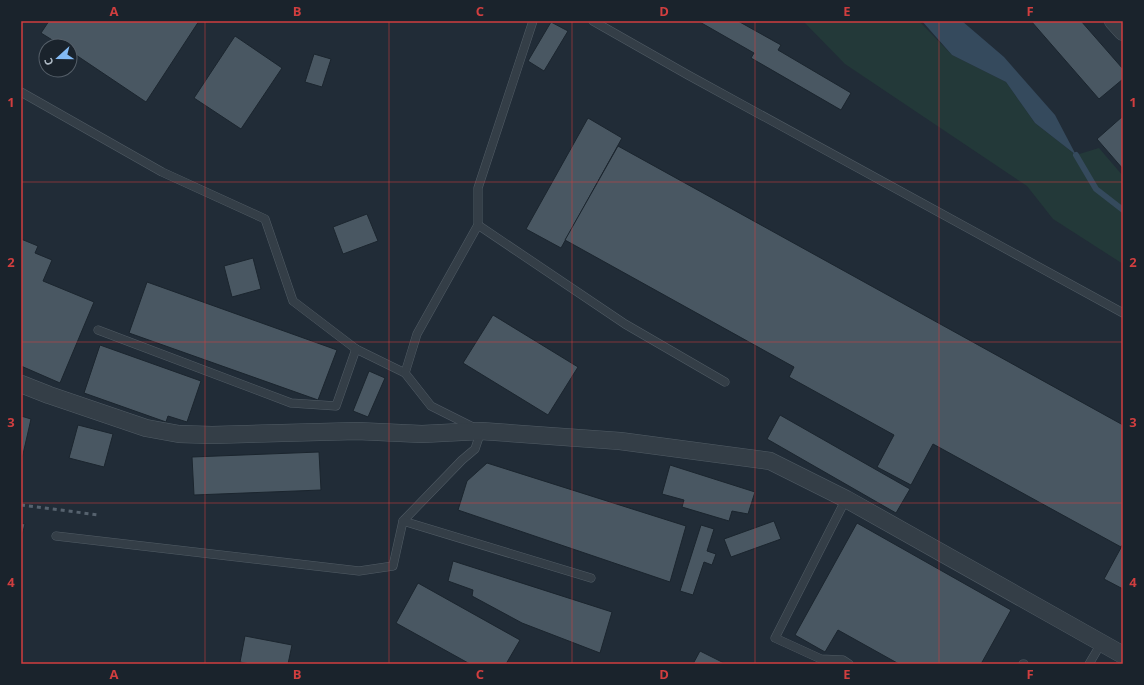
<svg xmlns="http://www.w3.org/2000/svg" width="1144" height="685" font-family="'Open Sans',sans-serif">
	<rect width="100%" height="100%" fill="#212c37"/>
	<polygon fill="#233939" points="803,21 919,21 952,55 1006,82 1035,123 1076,155 1099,148 1123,176 1123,264 1053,219 1027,186 845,64"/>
	<polygon fill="#354a5d" points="922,21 962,21 1004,57 1055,115 1076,155 1035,123 1006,82 952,55"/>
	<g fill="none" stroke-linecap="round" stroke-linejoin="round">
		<polyline stroke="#354a5d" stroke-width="6" points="1076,155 1096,189 1123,210"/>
	</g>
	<g fill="#495762" stroke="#1b252e">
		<polygon points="49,21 199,21 146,102 70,51 70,46 62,46 41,33"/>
		<polygon points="698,21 738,21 781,45 778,50 851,93 841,110 751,58 754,53"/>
		<polygon points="1031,21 1081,21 1123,69 1123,79 1099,99"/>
		<polygon points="551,22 568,31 544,71 528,61"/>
		<polygon points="235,36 282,68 241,129 194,98"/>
		<polygon points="314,54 331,59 322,87 305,82"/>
		<polygon points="1123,116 1123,169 1097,139"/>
		<polygon points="588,118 622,138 561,248 526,229"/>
		<polygon points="618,146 1123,425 1123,544 1121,547 933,444 911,485 877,467 894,435 789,377 794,367 565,240"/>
		<polygon points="367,214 378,241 343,254 333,227"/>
		<polygon points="21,239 38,246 35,253 52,260 43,281 94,302 60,383 21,366"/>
		<polygon points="253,258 261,289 232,297 224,266"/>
		<polygon points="147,282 337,350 318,400 129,333"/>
		<polygon points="493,315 578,367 548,415 463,363"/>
		<polygon points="100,345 201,381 187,422 168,416 166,422 84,393"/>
		<polygon points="369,371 385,378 368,417 353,411"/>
		<polygon points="780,415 910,489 896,513 767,439"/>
		<polygon points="21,416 31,419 21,463"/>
		<polygon points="78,425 113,434 104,467 69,458"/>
		<polygon points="319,452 321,490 194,495 192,457"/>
		<polygon points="487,463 686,526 670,582 458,510 467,481"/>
		<polygon points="670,465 755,492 748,514 732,511 729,521 682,507 684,500 662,494"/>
		<polygon points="774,521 781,539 731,557 724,539"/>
		<polygon points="21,523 25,524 21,539"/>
		<polygon points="857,523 1011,610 981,664 899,664 838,630 825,652 795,635"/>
		<polygon points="701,525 714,529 707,551 716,554 712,565 704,562 693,595 680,591"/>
		<polygon points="1123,544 1123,589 1104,579"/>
		<polygon points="453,561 612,612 600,653 522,623 472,596 473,590 448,581"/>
		<polygon points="418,583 520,640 506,664 470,664 396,623"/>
		<polygon points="245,636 292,645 288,664 250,664 240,662"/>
		<polygon points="700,651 726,664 693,664"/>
	</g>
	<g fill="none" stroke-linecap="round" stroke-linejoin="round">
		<g stroke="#515c65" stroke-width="9">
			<g id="service">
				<polyline points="593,21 688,75 1123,313"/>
				<polyline points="21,92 162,172 265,219 293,301 356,349 405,373"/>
				<polyline points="478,225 625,324 725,382"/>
				<polyline points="98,330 291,403 336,406 356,349"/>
				<polyline points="846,499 775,638 821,659 843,660 849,664"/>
				<polyline points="403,521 462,460 475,449 481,431 431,406 405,373 417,334 478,225 478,188 533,21"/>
				<polyline points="56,536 359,571 393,566 403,521 591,578"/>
				<polyline points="1023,664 1024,664"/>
				<polyline points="1089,664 1102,642"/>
			</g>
		</g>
		<g stroke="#515c65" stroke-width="18">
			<g id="minor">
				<polyline points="1113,21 1123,32"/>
				<polyline points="21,384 49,395 146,428 179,434 212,435 357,431 422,434 481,431 620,441 770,461 846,499 1123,655"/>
			</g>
		</g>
		<use href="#service" stroke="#343e47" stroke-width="8"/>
		<use href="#minor" stroke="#343e47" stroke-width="17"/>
		<polyline stroke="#56626e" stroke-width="3" stroke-dasharray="4 4" stroke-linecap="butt" points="21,505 99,515"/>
	</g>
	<path fill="none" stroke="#d03e3f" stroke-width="1" stroke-opacity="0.55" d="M205 21V664M389 21V664M572 21V664M755 21V664M939 21V664M21 182H1123M21 342H1123M21 503H1123"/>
	<rect width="1144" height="685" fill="none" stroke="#1a232c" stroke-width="44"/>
	<g transform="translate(58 58) rotate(249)"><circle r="19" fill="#1a232c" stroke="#555f69"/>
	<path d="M0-3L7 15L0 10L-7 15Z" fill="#83baf4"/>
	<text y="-6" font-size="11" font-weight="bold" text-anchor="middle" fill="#aeb9c4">С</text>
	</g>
	<rect x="22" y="22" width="1100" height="641" fill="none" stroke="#d03e3f" stroke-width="1.5"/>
	<g font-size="13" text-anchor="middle" font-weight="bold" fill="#d03e3f">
		<text x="114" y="16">A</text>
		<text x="297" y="16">B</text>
		<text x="480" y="16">C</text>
		<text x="664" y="16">D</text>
		<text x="847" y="16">E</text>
		<text x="1030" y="16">F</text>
		<text x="11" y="107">1</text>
		<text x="1133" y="107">1</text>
		<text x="11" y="267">2</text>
		<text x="1133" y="267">2</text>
		<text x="11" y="427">3</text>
		<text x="1133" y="427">3</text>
		<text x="11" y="587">4</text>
		<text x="1133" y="587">4</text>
		<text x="114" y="679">A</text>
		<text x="297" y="679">B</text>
		<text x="480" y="679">C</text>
		<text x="664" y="679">D</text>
		<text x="847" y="679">E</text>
		<text x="1030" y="679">F</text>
	</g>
</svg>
